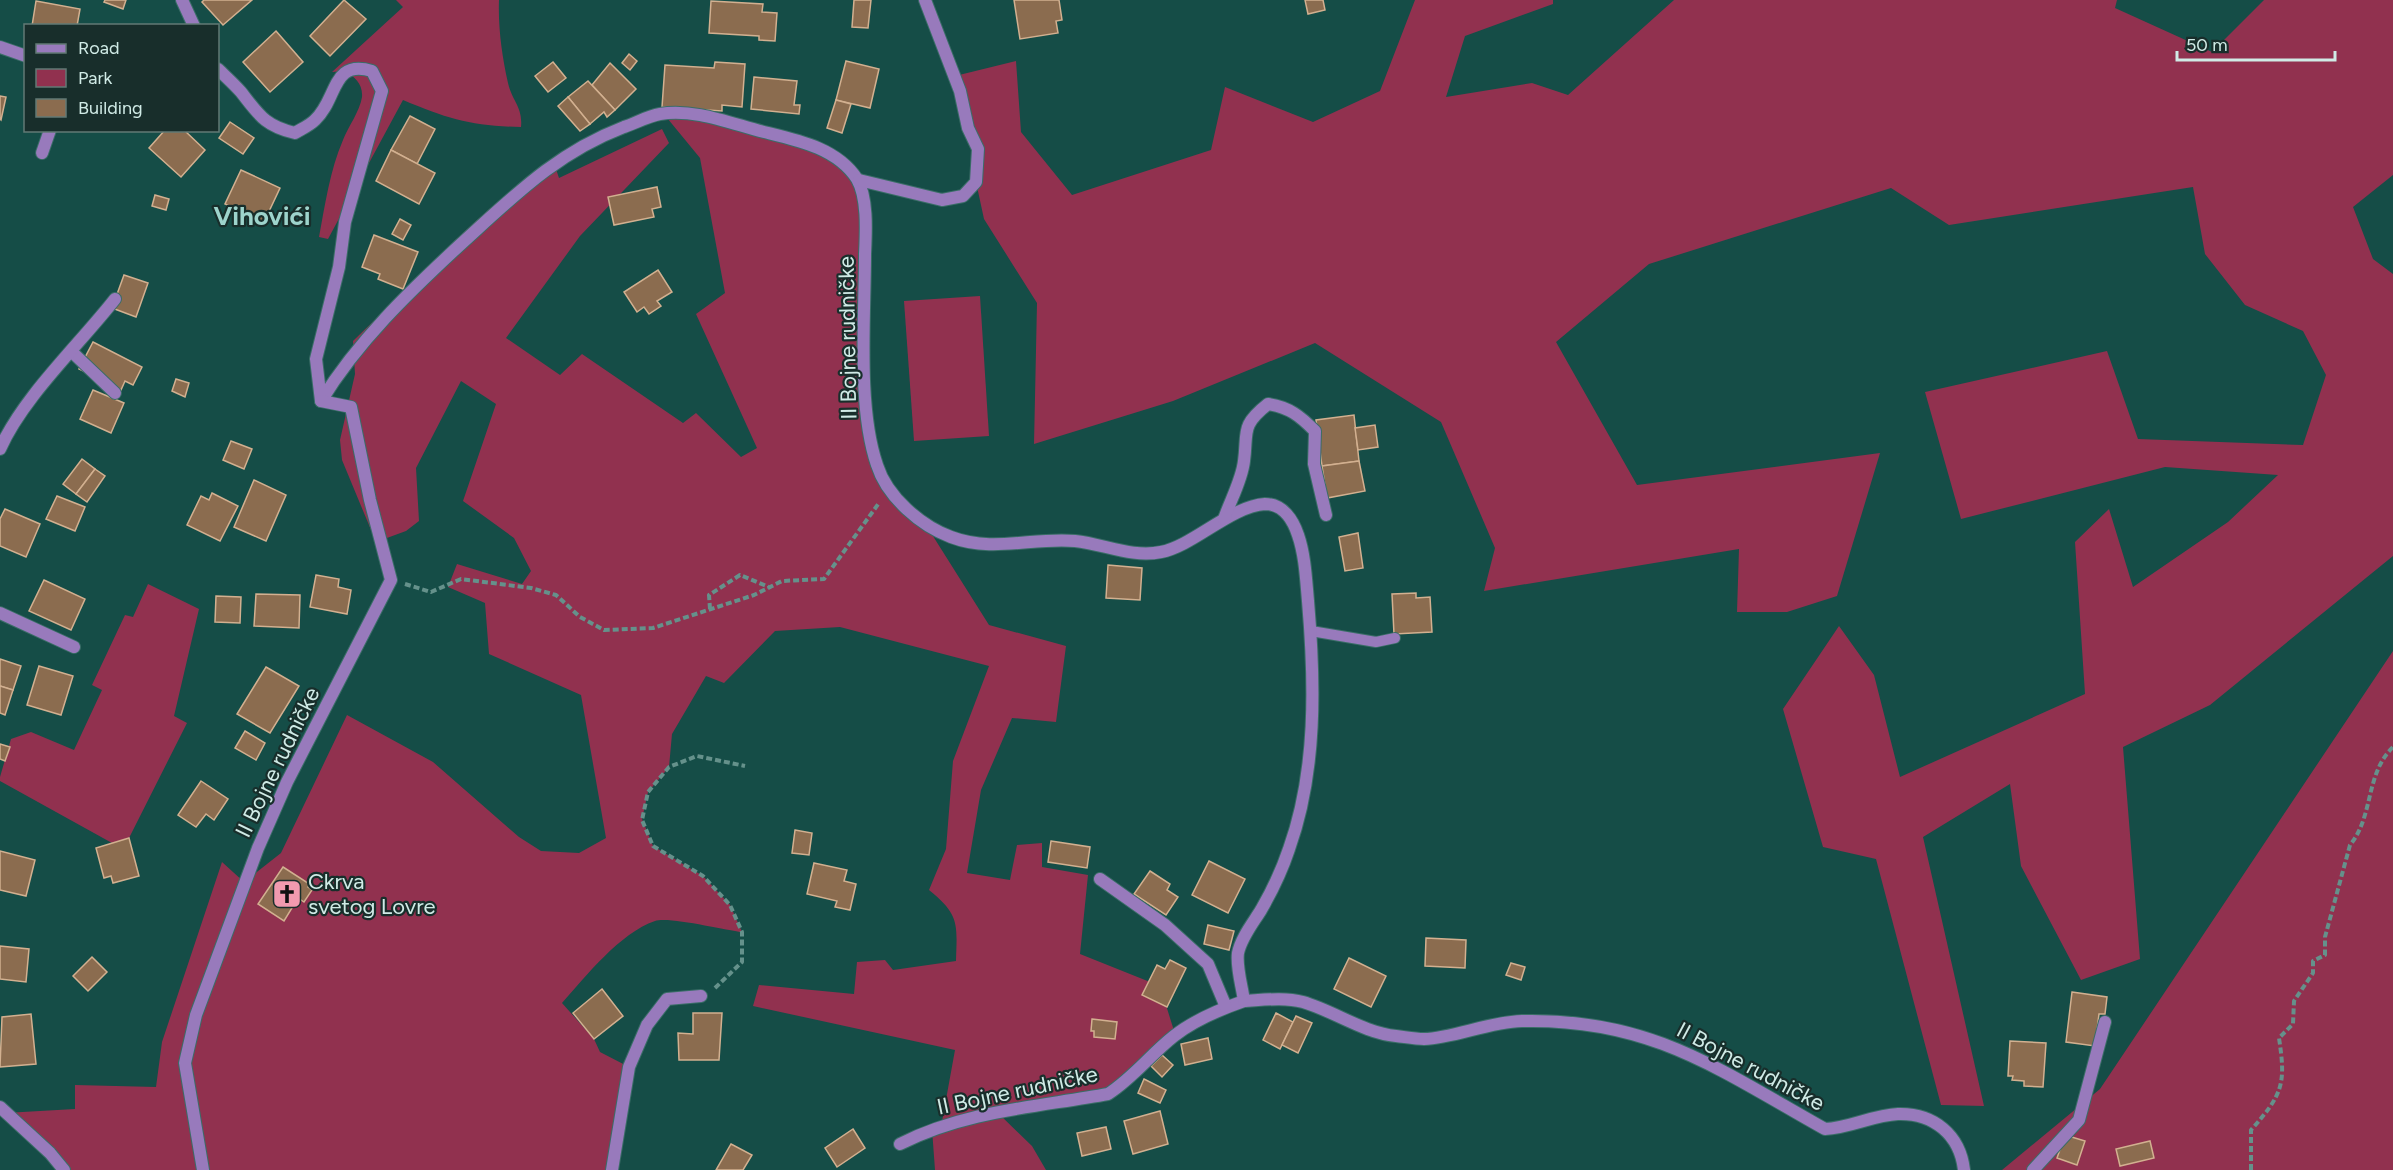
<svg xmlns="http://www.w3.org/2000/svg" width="2393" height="1170" font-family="Figtree,sans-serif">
	<rect width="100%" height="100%" fill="#154d47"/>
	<g fill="#91314f">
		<path d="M396 0H499C498 28 502 56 508 83 512 101 523 107 521 127 472 126 448 119 403 100L328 239 319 237C325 205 330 170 343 140 348 127 360 111 362 97 363 84 355 77 345 71L332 72 403 7Z"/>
		<polygon points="1415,0 1553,0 1553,4 1465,36 1446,97 1532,83 1568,95 1674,0 2117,0 2115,8 2212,52 2264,0 2393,0 2393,175 2353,207 2373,259 2393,274 2393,556 2210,705 2123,747 2140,959 2081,980 2021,866 2010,784 1923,837 1984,1106 1941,1105 1876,859 1823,847 1783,709 1839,626 1874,675 1900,777 2085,694 2075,542 2109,509 2133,587 2228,522 2278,475 2165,467 1961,519 1925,392 2107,351 2138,439 2303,445 2326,375 2303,331 2245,305 2205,254 2193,187 1949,225 1891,188 1649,264 1556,342 1637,485 1880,453 1837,596 1787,612 1737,612 1739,549 1484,591 1495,548 1441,422 1315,343 1173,401 1034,444 1037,303 984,219 976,182 978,167 955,76 1016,61 1021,132 1072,195 1211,150 1225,87 1313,122 1380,91"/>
		<path d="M663 113C713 122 794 127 836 151L828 152 859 180 863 332 877 468 926 525 989 625 1066 646 1056 722 1012 718 981 790 967 873 1010 880 1017 845 1042 843V867L1088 875 1080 954 1160 986 1175 1034 1108 1094 998 1113 1032 1146 1046 1170H935L932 1129 941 1127 955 1050 753 1006 759 985 854 994 857 962 885 960 893 970 956 961C957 924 960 915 929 890L946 849 953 761 989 666 840 627 775 631 724 683 706 676 672 734 669 767 648 792 642 819 653 846 703 876 730 905 742 932C724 930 668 916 655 921 620 933 586 976 562 1003L594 1039 600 1052 629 1067 612 1170H64L5 1113 75 1109V1085L156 1087 162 1042 222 862 244 882 281 853 347 715 433 762 519 837 541 851 579 853 606 838 581 695 489 654 485 603 448 587 457 564 522 584 531 571 514 538 463 501 496 404 461 381 416 468 419 521 406 531 376 542 342 460 340 440 355 374 353 341C418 279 478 210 553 160L559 178 662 129 669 143 580 236 506 338 560 375 582 354 683 423 696 413 741 457 757 448 696 314 725 293 700 158Z"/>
		<polygon points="980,296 989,436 914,441 904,301"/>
		<polygon points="148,584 199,609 174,716 187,723 129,838 112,843 0,781 0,777 11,739 31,732 74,750 102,690 92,685 125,615 133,617"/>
		<polygon points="2393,651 2393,1170 2002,1170 2100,1089"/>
	</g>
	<g fill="#8b6c4f" stroke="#d2b090" stroke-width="1.5">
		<polygon points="105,0 126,0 123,9 104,2"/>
		<polygon points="204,0 252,0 223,25 202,2"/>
		<polygon points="344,0 366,19 330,56 310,36"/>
		<polygon points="854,0 871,0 868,28 852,27"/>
		<polygon points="1014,0 1059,0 1062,20 1056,21 1058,33 1020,39"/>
		<polygon points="1305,0 1323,0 1325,10 1308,14"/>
		<polygon points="36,1 80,9 77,26 32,26"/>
		<polygon points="711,1 763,4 762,12 777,13 775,41 759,40 759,36 709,33"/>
		<polygon points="276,31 303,62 270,92 243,62"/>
		<polygon points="629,54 637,61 630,70 622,63"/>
		<polygon points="846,61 879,69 870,108 836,100"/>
		<polygon points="553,62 566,78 548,92 535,76"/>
		<polygon points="715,62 745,64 742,107 722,105 722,111 662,107 665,65 714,68"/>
		<polygon points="610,63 636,89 615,110 592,85"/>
		<polygon points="754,77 797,81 794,105 800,105 799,114 751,109"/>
		<polygon points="588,81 615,110 607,117 604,112 590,124 568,97"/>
		<polygon points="0,96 6,97 1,120 0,119"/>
		<polygon points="568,97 590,124 580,131 558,106"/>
		<polygon points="836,100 851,104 842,133 827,128"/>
		<polygon points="410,116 435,129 417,164 391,150"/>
		<polygon points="230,122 254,138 243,154 219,138"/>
		<polygon points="165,130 184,130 205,150 181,177 149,148"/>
		<polygon points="391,150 435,173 419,204 376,181"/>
		<polygon points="241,170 280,188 264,222 225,204"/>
		<polygon points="657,187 661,207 652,209 654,217 614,225 608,197"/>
		<polygon points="155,195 169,199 166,210 152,206"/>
		<polygon points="400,219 411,225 403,240 392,234"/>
		<polygon points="374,235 418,252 403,289 378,279 380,274 362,267"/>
		<polygon points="658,270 672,292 657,301 661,306 649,314 644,307 637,312 624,292"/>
		<polygon points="124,275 148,283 136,317 112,308"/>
		<polygon points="93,342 142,367 133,385 125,381 121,390 79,369"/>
		<polygon points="176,379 189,383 185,397 172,391"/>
		<polygon points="93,390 124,403 111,433 80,419"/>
		<polygon points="1354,415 1359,461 1322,466 1316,420"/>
		<polygon points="1375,425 1378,447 1358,450 1355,428"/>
		<polygon points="231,441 252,449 244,469 223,460"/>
		<polygon points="82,459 95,469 76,494 63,484"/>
		<polygon points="1359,461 1365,491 1327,498 1322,466"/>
		<polygon points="95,469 105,476 87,502 76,494"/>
		<polygon points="254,480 286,495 266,541 234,527"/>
		<polygon points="212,493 238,506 220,541 187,525 201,496 209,500"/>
		<polygon points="57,496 85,507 75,531 46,519"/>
		<polygon points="5,509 40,524 26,557 0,546 0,519"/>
		<polygon points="1358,533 1363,568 1345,571 1339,537"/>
		<polygon points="1108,565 1142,568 1140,600 1106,598"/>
		<polygon points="316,575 339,579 338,587 351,590 347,614 310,607"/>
		<polygon points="44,580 85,599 71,630 29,611"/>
		<polygon points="1416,593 1416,598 1430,597 1432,632 1394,634 1392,594"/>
		<polygon points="256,594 300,595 299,628 254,626"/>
		<polygon points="216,596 241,597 240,623 215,622"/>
		<polygon points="0,659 21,666 13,690 0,686"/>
		<polygon points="39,666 73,676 61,715 27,705"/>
		<polygon points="266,667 299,686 270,733 237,714"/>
		<polygon points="0,686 13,690 5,715 0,713"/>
		<polygon points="245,731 265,743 256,760 235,748"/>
		<polygon points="0,744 10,747 5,761 0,759"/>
		<polygon points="201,781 228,799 214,820 206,814 196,827 178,815"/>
		<polygon points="795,830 812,833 809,855 792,853"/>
		<polygon points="129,838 139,876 113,883 111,876 104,878 96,848"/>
		<polygon points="1051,841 1090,847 1087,868 1048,862"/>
		<polygon points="0,851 35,860 26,896 0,890"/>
		<polygon points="1209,861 1245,879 1228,913 1192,895"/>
		<polygon points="814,863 847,870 844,881 856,884 850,910 835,907 837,901 807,894"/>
		<polygon points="283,867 311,885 308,887 312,890 304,902 298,898 284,921 258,904"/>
		<polygon points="1150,871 1170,884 1167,890 1178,897 1166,915 1134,894"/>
		<polygon points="1208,925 1234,931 1229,950 1204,944"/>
		<polygon points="1426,938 1466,940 1465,968 1425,966"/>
		<polygon points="0,946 29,949 26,982 0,979"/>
		<polygon points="92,957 107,972 88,991 73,976"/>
		<polygon points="1349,958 1386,976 1371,1007 1334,989"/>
		<polygon points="1170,960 1186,968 1167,1007 1142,995 1157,965 1165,969"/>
		<polygon points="1511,963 1525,967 1521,980 1506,975"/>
		<polygon points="602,989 623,1016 594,1039 573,1013"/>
		<polygon points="2072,992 2107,997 2105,1014 2099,1014 2095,1046 2066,1042"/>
		<polygon points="693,1013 722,1013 719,1060 679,1060 678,1033 693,1034"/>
		<polygon points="1276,1013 1293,1022 1280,1049 1263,1040"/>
		<polygon points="31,1014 36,1064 0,1067 2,1017"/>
		<polygon points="1296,1016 1312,1023 1298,1053 1282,1045"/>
		<polygon points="1092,1019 1117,1022 1115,1039 1094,1037 1094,1031 1091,1031"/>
		<polygon points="1208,1038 1212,1059 1185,1065 1181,1044"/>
		<polygon points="2010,1041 2046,1043 2043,1087 2024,1086 2024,1081 2012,1080 2013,1076 2008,1076"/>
		<polygon points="1162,1055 1173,1065 1162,1077 1151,1066"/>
		<polygon points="1144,1079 1166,1090 1160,1103 1138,1093"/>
		<polygon points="1160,1111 1168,1144 1133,1154 1124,1121"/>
		<polygon points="1106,1127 1111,1149 1082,1156 1077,1133"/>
		<polygon points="853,1129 865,1148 837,1167 825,1148"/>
		<polygon points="2065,1135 2085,1141 2077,1165 2057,1158"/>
		<polygon points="2150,1141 2154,1158 2120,1166 2116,1149"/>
		<polygon points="731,1144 752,1155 743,1170 716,1170"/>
	</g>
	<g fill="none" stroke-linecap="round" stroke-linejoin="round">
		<g stroke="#3a6d67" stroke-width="12">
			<polyline id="service" points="1311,631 1376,642 1395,638"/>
		</g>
		<g stroke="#3a6d67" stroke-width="14">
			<g id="minor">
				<polyline points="182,0 194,26"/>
				<polyline points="0,47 26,56"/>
				<path d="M218 69C225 76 234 84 241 92 259 115 265 126 295 133 301 129 309 126 315 120 338 99 331 59 372 71L382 91 345 222 339 267 316 359 321 401C358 341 409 292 461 244 514 196 556 153 624 127 636 123 648 116 660 114 694 108 732 124 764 132 797 140 837 148 857 179 868 198 866 232 865 254 865 316 857 407 877 465 887 497 921 526 951 537 993 553 1033 537 1075 541 1104 544 1132 558 1161 552 1193 546 1231 506 1265 504 1283 504 1293 520 1298 535 1305 555 1306 579 1308 601 1315 683 1317 771 1289 849 1282 870 1272 891 1261 910 1253 923 1241 938 1238 953 1236 967 1242 986 1244 1001 1221 1009 1193 1021 1174 1036 1151 1054 1133 1078 1108 1094 1037 1107 965 1111 900 1144"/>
				<polyline points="42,153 50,130"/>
				<polyline points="859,180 942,200 963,196 976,182 978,149 968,128 960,91 925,0"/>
				<polyline points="72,352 115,393"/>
				<path d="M0 449C23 397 79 345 115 299"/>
				<path d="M1224 519C1230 501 1242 480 1244 461 1248 432 1240 426 1268 404 1289 407 1300 416 1315 431L1314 464 1326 515"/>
				<polyline points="0,613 74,647"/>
				<polyline points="1100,879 1165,925 1208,964 1226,1007"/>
				<path d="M1244 1001C1263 1000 1284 997 1303 1002 1334 1011 1364 1033 1396 1036 1405 1037 1415 1039 1424 1039 1454 1038 1488 1022 1522 1021 1650 1018 1718 1069 1825 1129 1850 1128 1873 1115 1898 1114 1934 1113 1960 1135 1964 1170"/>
				<polyline points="0,1107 50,1153 64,1170"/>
				<polyline points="203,1170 185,1063 196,1015 258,848 287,782 391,580 370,500 351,407 321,401"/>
				<polyline points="612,1170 629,1067 647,1025 667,999 701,996"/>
				<polyline points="2033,1170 2079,1120 2105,1022"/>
			</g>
		</g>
		<g stroke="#65918b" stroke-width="4" stroke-dasharray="6 3" stroke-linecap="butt">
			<polyline points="405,584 431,592 461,579 531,588 556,595 580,617 604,630 653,628 754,595 782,581 824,579 879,503"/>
			<polyline points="710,609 709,595 740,575 769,587"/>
			<polyline points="715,988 742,962 742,932 730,905 703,876 653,846 642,820 648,792 669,767 697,756 745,766"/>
			<path d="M2251 1170V1130C2283 1094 2286 1084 2279 1038L2293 1024 2294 1001 2313 973V961L2325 955V937L2350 845C2374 816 2365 774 2393 747"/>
		</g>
		<use href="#service" stroke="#987abc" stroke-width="10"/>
		<use href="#minor" stroke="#987abc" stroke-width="12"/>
	</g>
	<defs>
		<g id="church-square" transform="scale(1.5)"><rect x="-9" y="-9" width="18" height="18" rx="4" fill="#f29aaf" stroke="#182e2b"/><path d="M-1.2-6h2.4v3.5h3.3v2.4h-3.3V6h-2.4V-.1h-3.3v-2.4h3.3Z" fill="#111"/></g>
	</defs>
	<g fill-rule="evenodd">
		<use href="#church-square" x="287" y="894"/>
	</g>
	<g text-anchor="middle" stroke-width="4.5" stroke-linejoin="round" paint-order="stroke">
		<g font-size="22" fill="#d0ebe6" stroke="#182e2b">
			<text transform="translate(847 338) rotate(-91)" y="8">II Bojne rudničke</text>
			<text transform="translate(277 762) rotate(-64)" y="8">II Bojne rudničke</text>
			<text transform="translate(1751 1066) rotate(28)" y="8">II Bojne rudničke</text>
			<text transform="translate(1017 1090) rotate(-12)" y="8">II Bojne rudničke</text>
		</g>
		<g font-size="22" fill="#d0ebe6" stroke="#182e2b" text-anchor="start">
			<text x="308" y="889">Ckrva<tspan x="308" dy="25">svetog Lovre</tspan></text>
		</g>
		<g font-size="26" font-weight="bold" fill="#9dd4cc" stroke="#182e2b">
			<text x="262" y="225">Vihovići</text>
		</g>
	</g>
	<rect x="24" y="24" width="195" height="108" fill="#182e2b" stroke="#627a76" stroke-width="1.5"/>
	<rect x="36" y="44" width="30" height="9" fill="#987abc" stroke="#627a76" stroke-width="1.5"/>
	<text x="78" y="54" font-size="18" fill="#d0ebe6">Road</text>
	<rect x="36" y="69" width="30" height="18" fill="#91314f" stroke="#627a76" stroke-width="1.5"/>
	<text x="78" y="84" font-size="18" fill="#d0ebe6">Park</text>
	<rect x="36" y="99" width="30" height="18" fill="#8b6c4f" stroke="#627a76" stroke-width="1.5"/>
	<text x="78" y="114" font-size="18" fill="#d0ebe6">Building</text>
	<path d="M2177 51v9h158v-9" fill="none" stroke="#d0ebe6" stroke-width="3"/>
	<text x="2186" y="51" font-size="18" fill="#d0ebe6" stroke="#182e2b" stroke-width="4.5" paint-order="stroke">50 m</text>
</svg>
